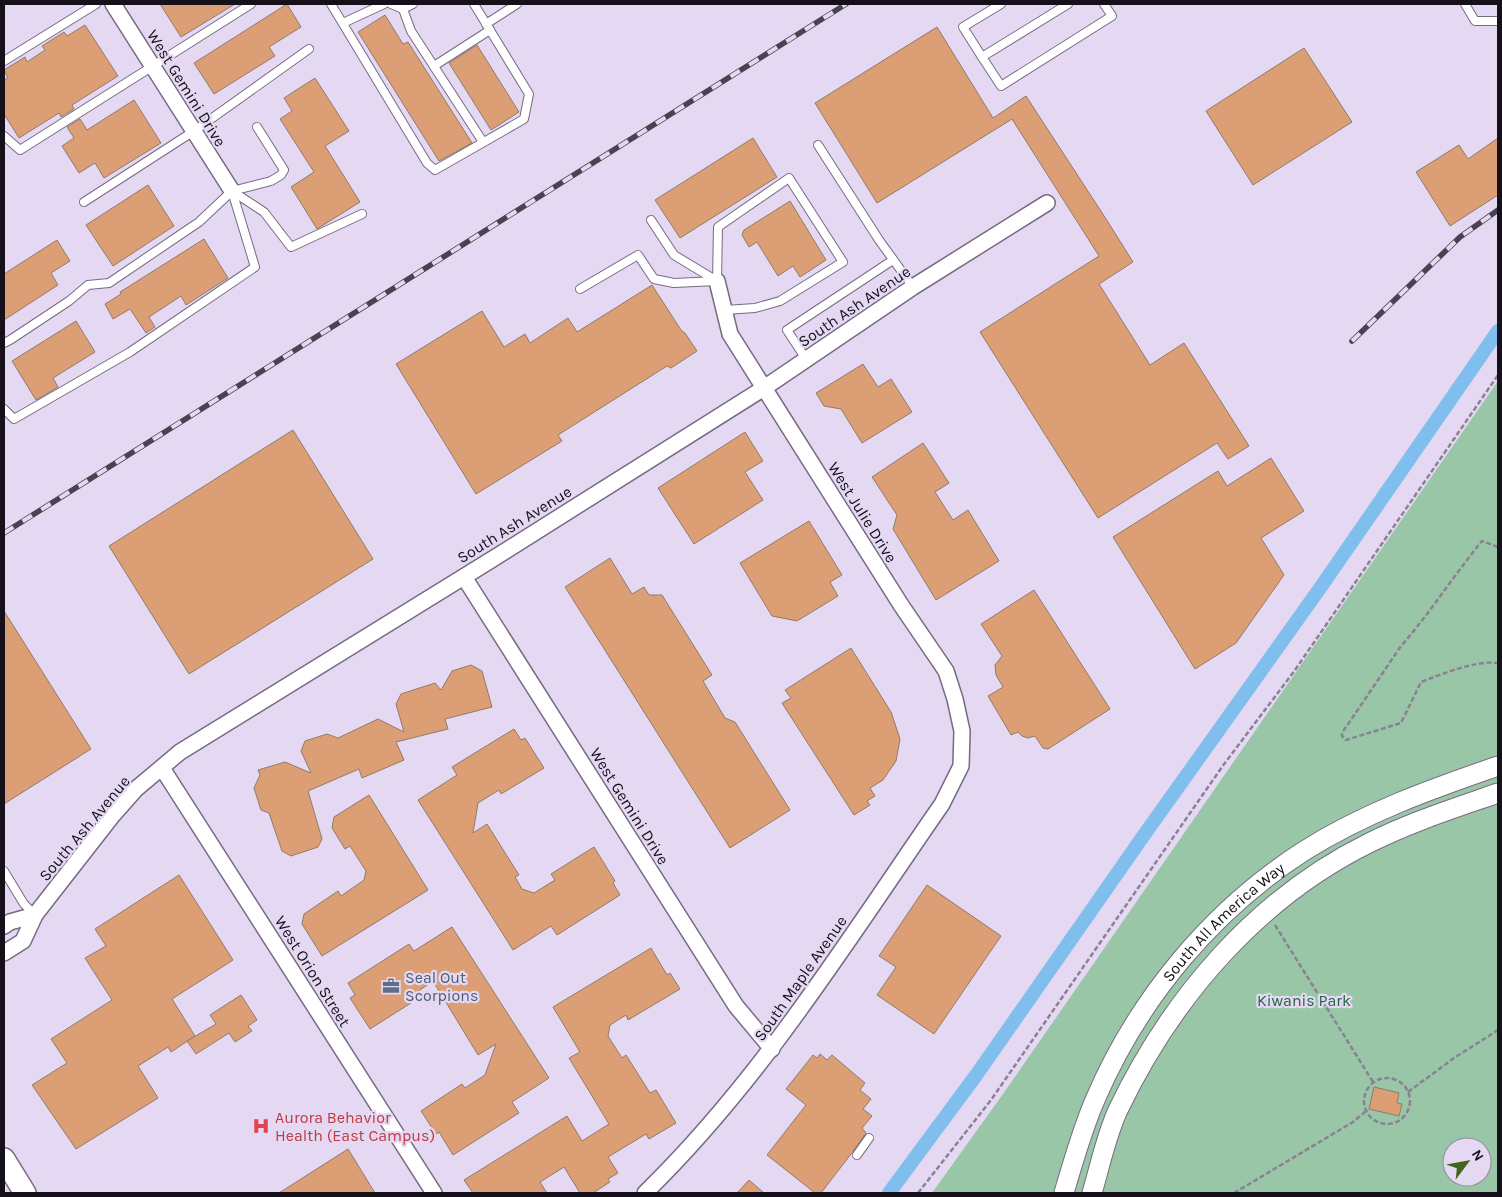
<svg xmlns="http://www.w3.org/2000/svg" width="1502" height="1197" font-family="Karla,sans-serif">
	<rect width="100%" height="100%" fill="#e5d8f2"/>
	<path fill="#98c6a6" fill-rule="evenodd" d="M1498 381V1193H932L1003 1094ZM1452 1147H1482V1177H1452Z"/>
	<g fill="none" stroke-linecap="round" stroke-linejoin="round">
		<polyline stroke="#80bfed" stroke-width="14" points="889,1193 977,1074 1144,835 1318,591 1498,331"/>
	</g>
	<g fill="#dc9f75" stroke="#917a6a">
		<polygon points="160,4 235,4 181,37"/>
		<polygon points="287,4 301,27 269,47 275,56 214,94 194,63"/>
		<polygon points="385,15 403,44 408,42 472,143 439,161 358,32"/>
		<polygon points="85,25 118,76 72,105 74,109 61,117 59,113 19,138 4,114 4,80 8,78 4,70 25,57 27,62 45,50 42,46 64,32 67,36"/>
		<polygon points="937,27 993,118 1026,96 1108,222 1133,262 1099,284 1150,365 1184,343 1249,446 1228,459 1217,443 1098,518 980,332 1099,256 1012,119 877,203 815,103"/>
		<polygon points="477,45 519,112 491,130 449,63"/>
		<polygon points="1304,48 1352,122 1253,185 1206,111"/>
		<polygon points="315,78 349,131 325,146 360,202 317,229 291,187 314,172 280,119 292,111 284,98"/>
		<polygon points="134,100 161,143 104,178 95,163 79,173 62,146 74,138 67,127 80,119 87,130"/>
		<polygon points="753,138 777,177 680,238 655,200"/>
		<polygon points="1498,138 1498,195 1450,226 1416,172 1459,145 1468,159"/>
		<polygon points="148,185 174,226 113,266 86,225"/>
		<polygon points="790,201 826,260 800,277 793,266 778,276 757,242 749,247 742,235 744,230"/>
		<polygon points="204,239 228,278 186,305 181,296 149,317 155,327 146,333 130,309 113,319 105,304 121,294 120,292"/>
		<polygon points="57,240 70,261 51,273 58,285 4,320 4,274"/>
		<polygon points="652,285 681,330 685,333 697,351 671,368 667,366 558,435 562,441 476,494 396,364 482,311 504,347 525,334 530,343 568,318 577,332"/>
		<polygon points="76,321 95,352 53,378 58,387 36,400 12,361"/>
		<polygon points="863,364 878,387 891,379 912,412 862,443 841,409 824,406 816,393"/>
		<polygon points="293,430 373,559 189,674 109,546"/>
		<polygon points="745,432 763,461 745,472 763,500 694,544 658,488"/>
		<polygon points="923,443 949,483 935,492 953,520 968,510 999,561 936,600 893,529 897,515 872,477"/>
		<polygon points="1271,458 1304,511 1261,538 1284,575 1236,643 1195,669 1113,537 1218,471 1227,486"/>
		<polygon points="809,521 842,575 830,582 838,596 797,621 772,616 740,563"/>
		<polygon points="610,558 632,594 644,587 649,595 662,595 712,675 703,681 725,718 735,722 790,810 730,848 565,587"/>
		<polygon points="1034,590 1110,709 1048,749 1043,748 1035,736 1028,738 1022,736 1018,732 1011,735 988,696 1003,687 996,675 995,665 1002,656 981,624"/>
		<polygon points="4,611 91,749 4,804"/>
		<polygon points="851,648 891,712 900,739 896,761 883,780 870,788 875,796 867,801 870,805 854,815 782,703 791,698 785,690"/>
		<polygon points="471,665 482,671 492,707 445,719 448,729 396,742 404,760 362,778 359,769 308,791 322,839 318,847 291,856 282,851 269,813 261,810 254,788 260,775 258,770 285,762 311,773 301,751 305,741 327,734 338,738 378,719 404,732 396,704 401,694 435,683 441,690 452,671"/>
		<polygon points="514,729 521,740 525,738 544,768 501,794 499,790 478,803 473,833 487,824 519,875 515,877 522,889 534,893 555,880 551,874 594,847 615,881 613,883 620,895 557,935 551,926 513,950 418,800 457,775 452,767"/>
		<polygon points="369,795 428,890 322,956 302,924 304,914 338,891 341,896 364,880 366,871 350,846 345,849 332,828 334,817"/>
		<polygon points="179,875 233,960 172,999 195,1036 171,1052 168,1047 138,1066 158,1098 76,1149 32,1085 67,1063 51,1039 112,1000 85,958 106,946 95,929"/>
		<polygon points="927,885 1001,936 934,1034 877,995 896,967 879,956"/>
		<polygon points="452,927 549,1078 512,1102 519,1113 453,1155 439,1132 436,1134 421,1111 462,1084 465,1088 485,1075 496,1044 478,1055 433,981 407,999 411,1003 370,1029 350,998 355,995 348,983 409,944 414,951"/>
		<polygon points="651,948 667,975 670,973 680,989 628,1020 626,1015 610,1025 608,1036 622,1058 626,1055 650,1093 656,1090 676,1123 649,1139 646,1134 608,1157 618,1173 608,1179 610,1182 593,1193 580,1193 564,1167 540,1182 547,1193 473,1193 464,1180 567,1116 582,1141 609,1124 569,1058 580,1052 553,1007"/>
		<polygon points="241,995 257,1020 248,1026 252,1031 235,1042 229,1033 196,1054 187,1041 216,1024 210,1015"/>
		<polygon points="820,1054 827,1060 832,1055 865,1083 860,1090 871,1099 863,1109 872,1116 862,1128 866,1133 851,1154 821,1193 815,1193 767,1155 806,1105 786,1089 813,1055 817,1058"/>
		<polygon points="1374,1087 1399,1093 1397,1103 1402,1104 1399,1116 1369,1109"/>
		<polygon points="348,1149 375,1193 279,1193"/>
		<polygon points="749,1180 764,1193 737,1193"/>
	</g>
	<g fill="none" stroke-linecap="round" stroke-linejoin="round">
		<g stroke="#776b82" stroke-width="10">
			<g id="service">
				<polyline points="331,4 427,163 435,170 524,119 529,94 474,4"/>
				<polyline points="391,4 403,9 413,4"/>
				<polyline points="1001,4 963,27 982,57 1068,4"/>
				<polyline points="1465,4 1475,21 1498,21"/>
				<polyline points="403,9 411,31 483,142"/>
				<polyline points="343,23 384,4"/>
				<polyline points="486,24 517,4"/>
				<polyline points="982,57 1001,86 1112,16 1104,4"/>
				<polyline points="4,61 96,4"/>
				<polyline points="434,66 490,30"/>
				<polyline points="4,136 20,150 251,4"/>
				<polyline points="818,145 879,240 913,287"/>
				<polyline points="232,191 264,212 291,247 362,214"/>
				<polyline points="84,202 194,131 309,49"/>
				<polyline points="651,220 674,255 717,281"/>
				<polyline points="717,281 718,227 789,178 843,262 780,301 755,308 725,310"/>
				<polyline points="580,289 638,255 654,279 674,283 717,281"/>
				<polyline points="4,343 10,340 69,301 88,285 109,283 199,222 232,191 271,181 281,175 284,170 257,127"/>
				<polyline points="806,359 787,330 893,260"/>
				<polyline points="4,409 14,419 130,352 255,267 232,191"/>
				<polyline points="4,871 24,904 35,915"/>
				<polyline points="857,1155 869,1138"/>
			</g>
		</g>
		<g stroke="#776b82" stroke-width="18">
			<g id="minor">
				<polyline points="113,4 232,191"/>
				<polyline points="464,577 736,1006 772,1049"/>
				<polyline points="162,768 434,1193"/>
				<polyline points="4,926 10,922 35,915"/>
				<polyline points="4,953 23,941 35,915 113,815 136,789 180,752 491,560 764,388 913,287 1047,203"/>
				<path d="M645 1193C762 1079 849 938 942 804L961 766 962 731 955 699 946 671 901 605 730 334 717 281"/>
			</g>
		</g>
		<g stroke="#776b82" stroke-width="21">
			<g id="tertiary">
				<path id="s1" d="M1064 1193C1073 1162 1082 1130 1095 1100 1138 999 1212 910 1304 851 1364 813 1431 789 1498 766"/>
				<path d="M1092 1193C1100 1166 1106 1136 1118 1110 1172 997 1258 897 1371 842 1411 822 1455 808 1498 793"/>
			</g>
		</g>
		<g stroke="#776b82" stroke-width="24">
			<polyline id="secondary" points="4,1159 25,1193"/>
		</g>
		<g stroke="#8a8193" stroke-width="2.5" stroke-dasharray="5 2.5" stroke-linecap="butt">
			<path d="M1498 547 1482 541C1454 575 1430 613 1401 646L1342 733V736L1346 740 1401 723 1421 682C1442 674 1476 660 1498 663"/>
			<polyline points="1275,925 1373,1082"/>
			<circle cx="1387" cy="1101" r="23"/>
			<polyline points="1408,1092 1454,1058 1498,1030"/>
			<polyline points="918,1193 991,1100 1222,767 1295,670 1498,375"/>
			<polyline points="1234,1193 1353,1122 1366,1111"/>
		</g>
		<use href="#service" stroke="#fff" stroke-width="8"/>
		<use href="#minor" stroke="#fff" stroke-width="15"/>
		<use href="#tertiary" stroke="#fff" stroke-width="19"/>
		<use href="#secondary" stroke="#fff" stroke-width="21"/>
		<g stroke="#49424f" stroke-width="5.5">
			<g id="rail">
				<polyline points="1352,341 1460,237 1498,210"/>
				<polyline points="4,533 846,4"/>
			</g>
		</g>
		<use href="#rail" stroke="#e5d8f2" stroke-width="4" stroke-dasharray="11" stroke-linecap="butt"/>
	</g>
	<defs>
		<g id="office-bare" transform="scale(1.35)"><path d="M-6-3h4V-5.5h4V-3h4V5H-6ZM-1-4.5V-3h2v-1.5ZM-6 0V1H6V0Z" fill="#5c6f8a" stroke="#e5d8f2" stroke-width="2.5" paint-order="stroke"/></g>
		<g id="hospital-bare" transform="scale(1.35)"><path d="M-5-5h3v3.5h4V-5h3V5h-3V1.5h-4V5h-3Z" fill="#e0444e" stroke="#e5d8f2" stroke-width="2.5" paint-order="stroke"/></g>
	</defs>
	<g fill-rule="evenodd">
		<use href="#office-bare" x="391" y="986"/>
		<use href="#hospital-bare" x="261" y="1126"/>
	</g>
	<g text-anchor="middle" stroke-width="4.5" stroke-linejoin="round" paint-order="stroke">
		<g font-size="16" fill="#151019" stroke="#e5d8f2">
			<text transform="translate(187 88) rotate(58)" y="6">West Gemini Drive</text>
			<text transform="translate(854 306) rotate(-34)" y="6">South Ash Avenue</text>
			<text transform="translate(863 512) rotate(58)" y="6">West Julie Drive</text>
			<text transform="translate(514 524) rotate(-32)" y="6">South Ash Avenue</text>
			<text transform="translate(630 806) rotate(58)" y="6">West Gemini Drive</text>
			<text transform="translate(84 828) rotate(-50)" y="6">South Ash Avenue</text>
			<text dy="6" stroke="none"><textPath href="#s1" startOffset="320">South All America Way</textPath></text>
			<text transform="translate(313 971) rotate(58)" y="6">West Orion Street</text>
			<text transform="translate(800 978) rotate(-55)" y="6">South Maple Avenue</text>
		</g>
		<g font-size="16" fill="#4e5e75" stroke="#e5d8f2" text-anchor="start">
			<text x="405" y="983">Seal Out<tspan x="405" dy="18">Scorpions</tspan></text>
		</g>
		<g font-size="16" fill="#1f663d" stroke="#e5d8f2">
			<text x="1304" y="1006">Kiwanis Park</text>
		</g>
		<g font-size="16" fill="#be3a42" stroke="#e5d8f2" text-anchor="start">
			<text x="275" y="1123">Aurora Behavior<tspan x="275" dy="18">Health (East Campus)</tspan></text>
		</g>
	</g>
	<rect width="1502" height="1197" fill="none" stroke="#151019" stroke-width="10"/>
	<g transform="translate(1467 1162) rotate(58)"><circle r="24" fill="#e5d8f2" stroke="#92889b"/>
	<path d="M0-4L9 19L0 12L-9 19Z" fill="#43661e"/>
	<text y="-8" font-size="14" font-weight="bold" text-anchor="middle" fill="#151019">N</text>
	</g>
</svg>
